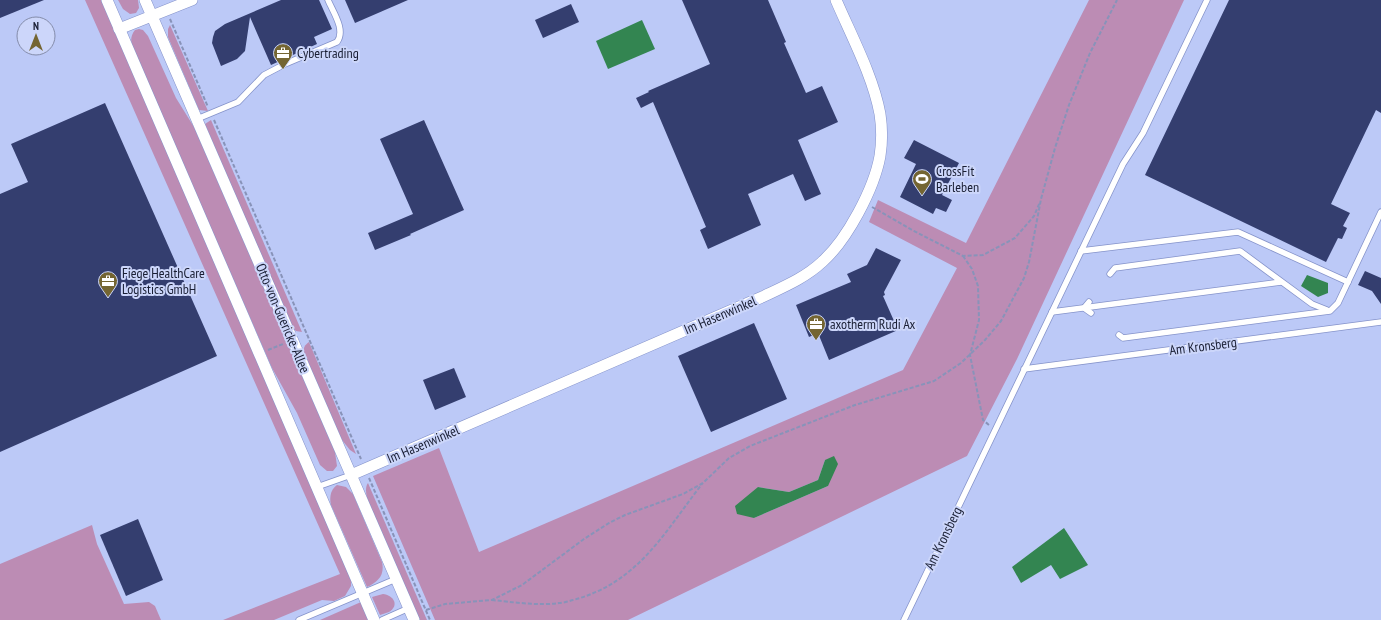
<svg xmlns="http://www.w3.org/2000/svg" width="1381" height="620" font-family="'PT Sans Narrow',sans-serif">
	<rect width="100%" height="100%" fill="#bcc9f7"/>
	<g fill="#bc8cb4" fill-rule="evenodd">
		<polygon points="85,0 101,0 261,368 351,580 351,586 345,596 334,601 322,600 274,620 223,620 340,574"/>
		<polygon points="118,0 138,0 139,8 136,13 130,14 123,9"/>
		<path d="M1089 0H1184L1017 359 967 456 628 620H435L373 476 439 448 479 552 903 370 957 268 869 222 878 200 966 243ZM825 460 828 486 754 518 758 487 789 492 818 480Z"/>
		<polygon points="170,25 208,111 199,110 168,37 168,29"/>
		<path d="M139 29 143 30 148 36 176 98 194 127 335 452 337 466 333 471H327L320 465 297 413 272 368 136 56C132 46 128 39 135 30Z"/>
		<polygon points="211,120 302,332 296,331 292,328 205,124"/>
		<path d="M309 342 356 454 350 450 342 440 304 353C303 347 305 345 309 342Z"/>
		<path d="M368 483 427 620H420L367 498C366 493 365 487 368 483Z"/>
		<path d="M337 485 346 487 353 494 382 562C385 575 378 582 367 587L331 505C329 497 331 489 337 485Z"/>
		<polygon points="92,525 97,544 124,604 149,602 155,606 161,620 0,620 0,564"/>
		<path d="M383 594C393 595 400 605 389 612 386 613 383 614 380 615L372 597Z"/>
		<polygon points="361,602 369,620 320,620"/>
	</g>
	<g fill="#338551">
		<polygon points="642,20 655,49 608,69 596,41"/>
		<polygon points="1307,275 1328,283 1328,293 1318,297 1301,286"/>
		<polygon points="834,456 838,464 828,486 754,518 737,514 735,506 758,487 789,492 818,480 825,460"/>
		<polygon points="1064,528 1088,565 1060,579 1051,565 1021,583 1012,567"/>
	</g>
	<g fill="#343e6f">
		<polygon points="0,0 44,0 0,18"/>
		<polygon points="281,0 319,0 332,29 314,37 317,44 271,65 250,17 245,51 237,59 221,66 212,43 213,37 215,31 225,24"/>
		<polygon points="345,0 408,0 355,23"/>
		<polygon points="682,0 768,0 786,42 784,43 806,93 822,86 838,122 798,140 821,194 805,201 793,174 748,194 761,225 708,249 700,230 706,227 653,102 641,108 636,98 649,92 648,91 710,64"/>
		<polygon points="1229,0 1381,0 1381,113 1376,110 1331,204 1350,213 1343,226 1347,228 1342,239 1338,238 1326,262 1145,175"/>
		<polygon points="571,4 579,22 543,38 535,20"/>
		<polygon points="105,103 217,356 0,452 0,194 28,182 11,144"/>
		<polygon points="424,120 464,210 410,234 411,235 375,250 368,233 413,214 380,139"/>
		<polygon points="914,140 959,163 942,195 952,200 946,212 936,208 933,214 900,197 916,164 904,158"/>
		<polygon points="876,248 901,260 884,292 885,295 883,296 898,330 829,360 818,333 809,337 796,305 851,282 847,274 867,265"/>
		<polygon points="1365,271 1381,278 1381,304 1372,291 1358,285"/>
		<polygon points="754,323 787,399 711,432 678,356"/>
		<polygon points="454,368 466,397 435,410 423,380"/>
		<polygon points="138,519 163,580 126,596 100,535"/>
	</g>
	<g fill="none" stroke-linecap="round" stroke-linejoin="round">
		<g stroke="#8593ca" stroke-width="7">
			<g id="lane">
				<path d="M197 119 238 102 264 75 285 64 337 42C346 30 333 12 328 0"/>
				<polyline points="1081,251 1238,232 1348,282"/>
				<polyline points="1110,274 1115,268 1240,251 1312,304 1327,310"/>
				<polyline points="1089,302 1084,308 1091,313"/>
				<polyline points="1052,312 1281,282"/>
				<polyline points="1119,335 1123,338 1330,311 1338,303 1381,212"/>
				<polyline points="1024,369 1381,322"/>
				<polyline points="317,487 351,475"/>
				<polyline points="299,620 396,579"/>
				<polyline points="382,620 409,608"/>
				<polyline points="904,620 1123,164 1143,133 1207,0"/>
			</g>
		</g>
		<g stroke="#8593ca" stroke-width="12">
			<g id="street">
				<polyline points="107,0 374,620"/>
				<polyline points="145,0 414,620"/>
				<polyline points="119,29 192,0"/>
				<path d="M351 475 762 297C783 287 805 278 822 262 847 240 874 189 880 156 882 143 882 127 880 114 873 76 851 35 836 0"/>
			</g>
		</g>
		<g stroke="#8893b9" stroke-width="2" stroke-dasharray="4 2" stroke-linecap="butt">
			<polyline points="170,19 208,107"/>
			<polyline points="214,120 361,459"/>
			<polyline points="872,207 912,230 963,256 983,255 1015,238 1034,216 1040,202"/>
			<polyline points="963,256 972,269 978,286 979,320 970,355 983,420 989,425"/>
			<polyline points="268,350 283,344"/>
			<polyline points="369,478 430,620"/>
			<path d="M492 600C511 602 539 606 559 603 564 603 569 601 573 600 638 583 664 533 702 484"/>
			<polyline points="426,610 445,604 492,600 522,585 584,539 609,523 625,515 683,494 703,483 729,458 750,446 855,405 934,381 961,363 985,340 1001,321 1024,278 1029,262 1041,199 1055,148 1069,105 1090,53 1117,0"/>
		</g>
		<use href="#lane" stroke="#fff" stroke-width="5.5"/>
		<use href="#street" stroke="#fff" stroke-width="11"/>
	</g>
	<defs>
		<g id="office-pin" transform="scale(1)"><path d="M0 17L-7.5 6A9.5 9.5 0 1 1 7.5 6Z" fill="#746532" stroke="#ccd6fa"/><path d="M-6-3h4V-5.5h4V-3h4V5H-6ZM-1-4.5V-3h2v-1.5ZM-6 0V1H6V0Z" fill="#fff"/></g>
		<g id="stadium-pin" transform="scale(1)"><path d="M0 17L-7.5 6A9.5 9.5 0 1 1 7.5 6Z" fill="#746532" stroke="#ccd6fa"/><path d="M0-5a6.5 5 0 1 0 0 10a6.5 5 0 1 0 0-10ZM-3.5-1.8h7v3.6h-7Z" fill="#fff"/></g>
	</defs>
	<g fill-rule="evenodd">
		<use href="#office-pin" x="283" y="53"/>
		<use href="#stadium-pin" x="922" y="179"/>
		<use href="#office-pin" x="108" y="281"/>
		<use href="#office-pin" x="816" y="324"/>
	</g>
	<g text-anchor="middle" stroke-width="4" stroke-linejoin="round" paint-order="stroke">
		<g font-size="14" fill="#191e33" stroke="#ccd6fa" text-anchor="start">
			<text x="297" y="58">Cybertrading</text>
			<text x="936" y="176">CrossFit<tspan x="936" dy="16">Barleben</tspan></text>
			<text x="122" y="278">Fiege HealthCare<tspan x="122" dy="16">Logistics GmbH</tspan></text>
			<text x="830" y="329">axotherm Rudi Ax</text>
		</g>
		<g font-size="14" fill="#191e33" stroke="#ccd6fa">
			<text transform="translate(720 315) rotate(-23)" y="5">Im Hasenwinkel</text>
			<text transform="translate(283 318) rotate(67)" y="5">Otto-von-Guericke-Allee</text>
			<text transform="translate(1203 346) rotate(-7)" y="5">Am Kronsberg</text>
			<text transform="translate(423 444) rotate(-23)" y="5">Im Hasenwinkel</text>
			<text transform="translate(943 538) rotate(-64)" y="5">Am Kronsberg</text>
		</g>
	</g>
	<g transform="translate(36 36)"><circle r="19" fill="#ccd6fa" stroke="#848caa"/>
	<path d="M0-3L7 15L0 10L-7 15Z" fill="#746532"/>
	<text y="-6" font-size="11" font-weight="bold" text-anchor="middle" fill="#191e33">N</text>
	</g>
</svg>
